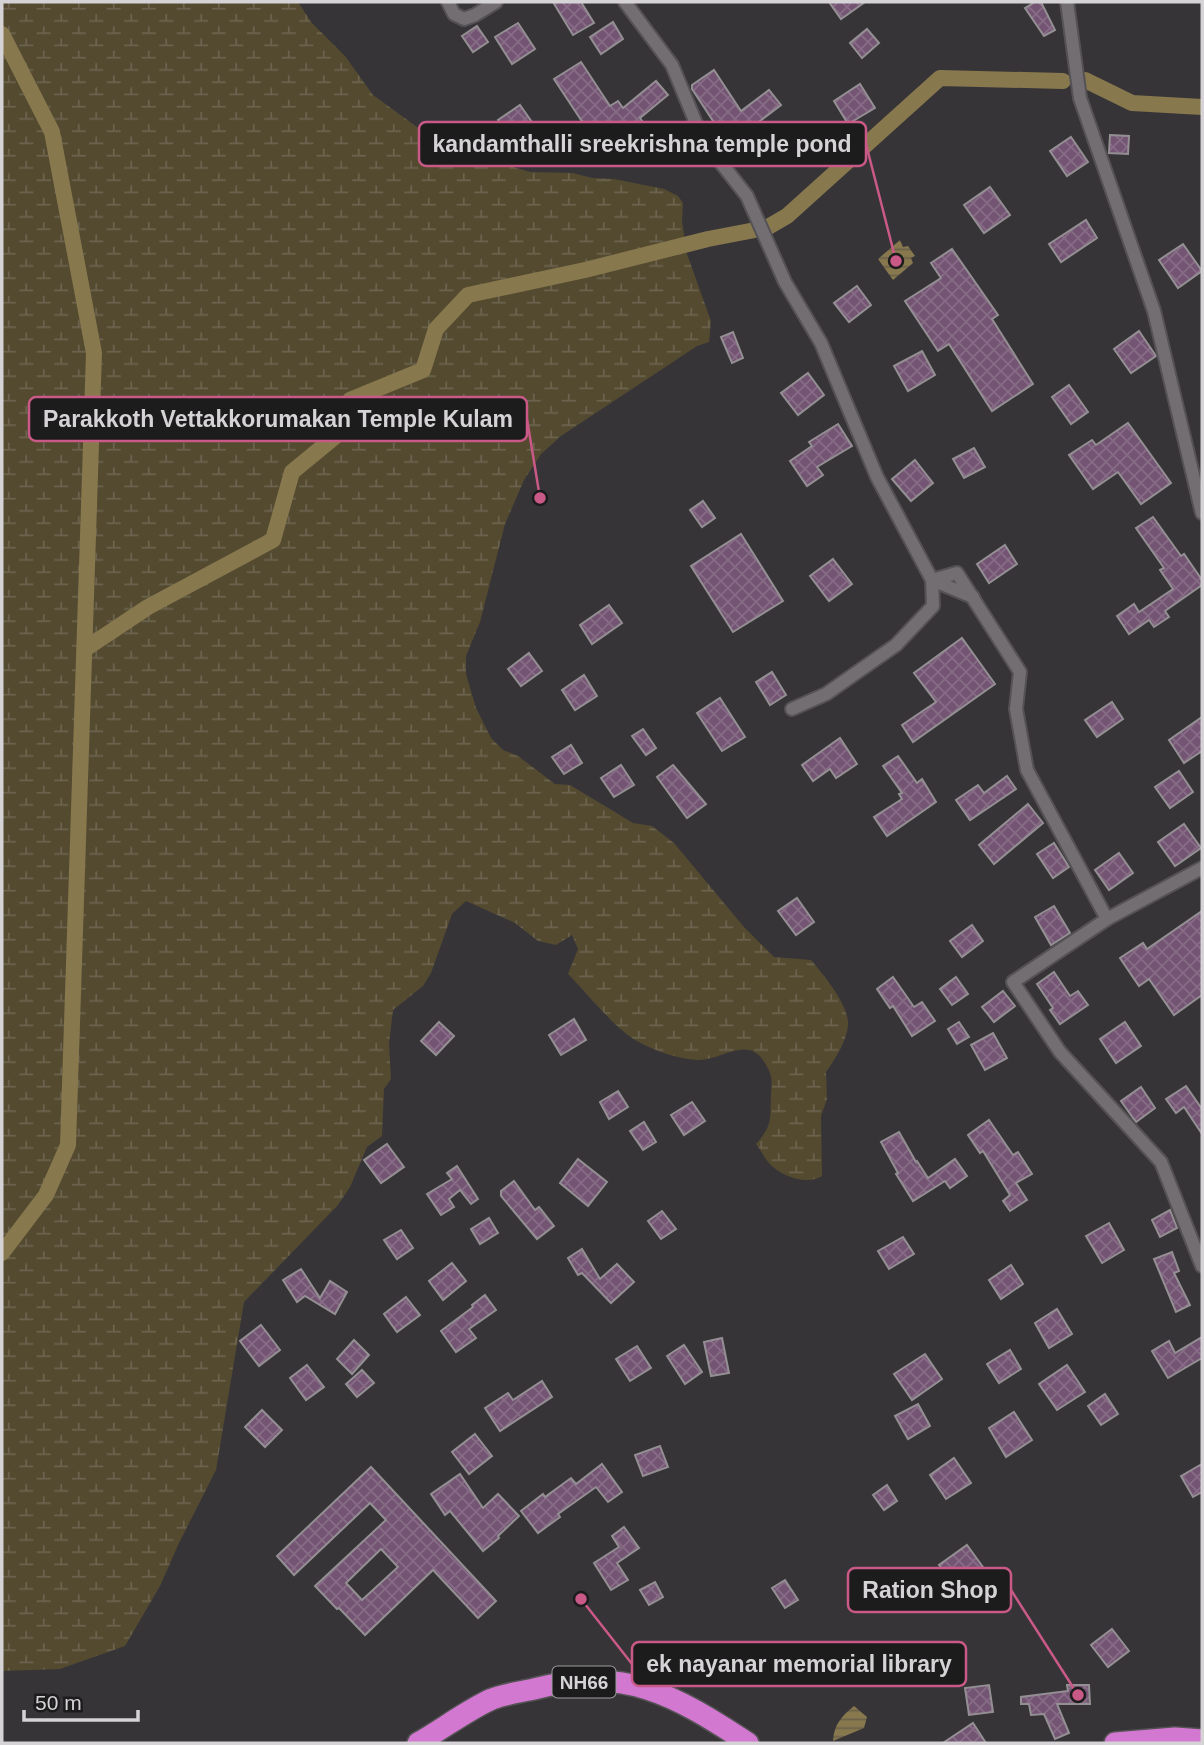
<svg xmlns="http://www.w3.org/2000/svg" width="1204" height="1745" font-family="Helvetica,sans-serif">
	<defs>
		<pattern id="wetland-marsh" width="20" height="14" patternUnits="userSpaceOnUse" patternTransform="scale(1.75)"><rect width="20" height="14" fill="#534a30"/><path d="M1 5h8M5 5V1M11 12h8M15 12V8" fill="none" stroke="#6b634d"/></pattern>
		<pattern id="water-rules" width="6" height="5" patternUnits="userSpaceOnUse" patternTransform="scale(1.75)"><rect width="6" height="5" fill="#87784e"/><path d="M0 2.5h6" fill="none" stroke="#6b6148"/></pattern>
		<pattern id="building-cross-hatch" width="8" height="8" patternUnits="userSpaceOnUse" patternTransform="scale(1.75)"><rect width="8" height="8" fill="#745473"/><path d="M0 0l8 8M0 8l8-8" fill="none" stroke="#876c86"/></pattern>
	</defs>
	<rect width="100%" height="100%" fill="#373437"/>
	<path fill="url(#wetland-marsh)" d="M2 2H298L311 22 345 56 373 95 417 127 506 165 530 172 573 173 592 178 614 179 664 189 678 196 683 203 682 221 687 254 711 321 709 342 697 346 561 436 541 454 524 480 505 524 480 622 466 656V674L476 708 491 738 503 750 518 756 555 784 570 785 633 823 652 826 674 843 744 927 774 957 811 960C823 974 847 1003 848 1022 849 1037 835 1060 826 1072L827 1099 821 1116 822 1176C807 1186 780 1176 769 1163 764 1158 761 1150 756 1144 773 1125 770 1119 771 1095 772 1077 773 1076 763 1060 746 1036 720 1061 698 1060 678 1059 655 1051 637 1041 615 1029 587 993 568 974L578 949 572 935 556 945 538 941 515 923 466 901 452 914 431 973 423 986 393 1010 389 1044 391 1079 384 1089 382 1136 367 1147 350 1187 338 1205 244 1302 216 1470 179 1543 160 1586 125 1646 60 1669 2 1671Z"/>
	<g fill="url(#water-rules)">
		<polygon points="900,240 903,247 908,246 915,256 911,258 913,263 893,280 878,259"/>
		<path d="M854 1706 867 1717 864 1728 833 1741C834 1724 842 1716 854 1706Z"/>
	</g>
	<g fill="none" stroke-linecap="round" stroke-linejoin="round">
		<polyline stroke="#87784e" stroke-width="4.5" points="725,235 749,232"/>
		<g stroke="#87784e" stroke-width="16">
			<polyline points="2,34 52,132 94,353 68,1145 46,1195 2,1253"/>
			<polyline points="1085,80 1132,103 1202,107"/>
			<polyline points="768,227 787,216 940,78 1063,81"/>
			<polyline points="85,649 148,607 273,540 292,472 337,435 350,400 423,370 436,329 468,295 585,270 708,239 755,230"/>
		</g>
	</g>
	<g fill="url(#building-cross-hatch)" stroke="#938f93" stroke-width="2" fill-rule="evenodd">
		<polygon points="553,2 581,2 594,23 573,35"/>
		<polygon points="829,2 865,2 841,19"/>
		<polygon points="1035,2 1041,2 1055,30 1044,36 1025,8"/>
		<polygon points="613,22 623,39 601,54 590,37"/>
		<polygon points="518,23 535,49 512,64 495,37"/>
		<polygon points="477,26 488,42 473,52 462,36"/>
		<polygon points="867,29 879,43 862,58 850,43"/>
		<polygon points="581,62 610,106 618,101 623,108 656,81 668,95 640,118 659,145 635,162 614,133 594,147 595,150 569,160 559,133 583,123 554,79"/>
		<polygon points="714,70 741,111 769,90 781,105 751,128 766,147 742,165 692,89 692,85"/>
		<polygon points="860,84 875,108 848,124 834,101"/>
		<polygon points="520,105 534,125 511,140 498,120"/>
		<polygon points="1110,135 1129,136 1128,154 1109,153"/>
		<polygon points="1071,137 1088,162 1067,176 1050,151"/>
		<polygon points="990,187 1010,215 984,233 964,205"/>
		<polygon points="1086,220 1097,238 1061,262 1049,244"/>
		<polygon points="1183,244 1202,271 1178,288 1159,260"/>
		<polygon points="952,249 998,315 992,319 1033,384 992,411 949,344 938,351 905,301 941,278 931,263"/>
		<polygon points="857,286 871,305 849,322 834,303"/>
		<polygon points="1139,331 1156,356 1131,373 1114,349"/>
		<polygon points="733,332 743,358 732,363 721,337"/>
		<polygon points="922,351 935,375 908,391 894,366"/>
		<polygon points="808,373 824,395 798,415 781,393"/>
		<polygon points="1069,385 1088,412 1071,424 1052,397"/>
		<polygon points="1128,423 1171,483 1141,504 1118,472 1093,489 1069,455 1092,440 1096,445"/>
		<polygon points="838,424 852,446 817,467 823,475 807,486 790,461 812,446 809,442"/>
		<polygon points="974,448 985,467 964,478 953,459"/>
		<polygon points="915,460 933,483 911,501 892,479"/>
		<polygon points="703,501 715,518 702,527 690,510"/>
		<polygon points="1153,517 1181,556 1184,554 1202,580 1202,585 1165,611 1169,617 1154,627 1149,620 1129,634 1117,616 1134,604 1139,612 1173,589 1160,570 1164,568 1136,528"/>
		<polygon points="741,534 783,601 733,632 691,566"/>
		<polygon points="1005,545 1017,564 989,583 977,564"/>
		<polygon points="833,559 852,584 829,601 810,576"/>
		<polygon points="609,605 622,623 592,644 580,625"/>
		<polygon points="962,638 995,684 913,742 902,725 936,702 914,673"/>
		<polygon points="529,653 542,671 521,686 508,669"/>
		<polygon points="772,672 786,695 770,705 756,682"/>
		<polygon points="584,675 597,696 575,710 562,690"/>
		<polygon points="720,698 745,737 722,751 697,713"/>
		<polygon points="1112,702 1123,719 1097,737 1085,720"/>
		<polygon points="1202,717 1202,751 1184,763 1169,740"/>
		<polygon points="643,729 656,748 646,755 632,736"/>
		<polygon points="840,738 857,764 836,778 830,769 813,781 802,765"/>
		<polygon points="571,745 582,763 564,774 552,757"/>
		<polygon points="898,756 917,783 922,779 936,802 887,836 874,817 902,799 899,794 902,793 883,766"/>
		<polygon points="621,765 634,785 614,797 601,778"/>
		<polygon points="673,765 706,804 687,818 657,777"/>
		<polygon points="1179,771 1193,792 1170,808 1155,787"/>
		<polygon points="1007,776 1016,789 970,820 956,800 978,785 984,793"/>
		<polygon points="1028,804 1043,823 994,864 979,845"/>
		<polygon points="1184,824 1201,848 1175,866 1158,842"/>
		<polygon points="1054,843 1069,867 1053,878 1037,854"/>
		<polygon points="1119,853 1133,873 1109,890 1095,870"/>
		<polygon points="797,898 814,922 796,935 778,911"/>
		<polygon points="1054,906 1070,933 1051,945 1035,917"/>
		<polygon points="1202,911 1202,995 1174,1015 1149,979 1139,986 1120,958 1143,943 1147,949"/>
		<polygon points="972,925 983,941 962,957 950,941"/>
		<polygon points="1054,972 1070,996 1078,991 1088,1005 1060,1024 1050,1010 1053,1008 1037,984"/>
		<polygon points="893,977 914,1007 922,1002 935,1021 912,1036 893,1006 890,1008 877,989"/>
		<polygon points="956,977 968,994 952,1005 940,989"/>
		<polygon points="1003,991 1015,1006 994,1022 982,1007"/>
		<polygon points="574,1019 586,1040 561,1055 549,1035"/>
		<polygon points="439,1022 454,1036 436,1055 421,1041"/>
		<polygon points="959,1022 969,1037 957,1044 948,1029"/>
		<polygon points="1125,1022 1141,1046 1116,1063 1100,1039"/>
		<polygon points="993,1033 1007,1058 985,1070 971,1045"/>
		<polygon points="1186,1086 1202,1109 1202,1134 1184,1107 1176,1113 1166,1099"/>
		<polygon points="1141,1087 1155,1108 1136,1122 1121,1101"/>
		<polygon points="618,1091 628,1107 609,1119 600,1102"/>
		<polygon points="692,1102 705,1121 684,1135 671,1115"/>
		<polygon points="989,1120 1013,1155 1018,1152 1032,1174 1016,1183 1027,1200 1010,1211 1003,1201 1010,1195 983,1151 980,1153 968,1135"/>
		<polygon points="644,1122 656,1142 643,1150 630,1131"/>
		<polygon points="899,1132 916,1162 917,1161 928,1178 955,1159 967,1176 950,1188 945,1181 913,1201 896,1174 898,1173 881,1142"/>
		<polygon points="387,1144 404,1167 381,1183 364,1160"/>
		<polygon points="578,1159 607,1182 588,1206 560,1183"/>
		<polygon points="457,1166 478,1199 471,1204 460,1190 449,1199 454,1207 441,1215 427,1194 452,1179 447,1173"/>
		<polygon points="514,1181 535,1210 539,1207 554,1226 537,1239 501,1196 501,1191"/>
		<polygon points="1170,1210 1177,1228 1160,1237 1152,1220"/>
		<polygon points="662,1211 676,1229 661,1239 648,1221"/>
		<polygon points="489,1218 498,1233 480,1244 471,1229"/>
		<polygon points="1109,1223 1124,1250 1102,1263 1086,1236"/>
		<polygon points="401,1230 413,1248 397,1259 384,1240"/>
		<polygon points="903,1237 914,1254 889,1269 878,1251"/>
		<polygon points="582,1249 600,1279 617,1264 634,1282 611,1303 582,1273 578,1275 568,1258"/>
		<polygon points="1172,1252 1179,1271 1174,1273 1190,1305 1176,1312 1154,1259"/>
		<polygon points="452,1263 466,1281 443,1300 429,1281"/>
		<polygon points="1011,1265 1023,1284 1001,1299 989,1280"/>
		<polygon points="301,1269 320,1298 330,1281 347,1292 335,1314 305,1296 297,1302 283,1280"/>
		<polygon points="485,1295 496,1310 469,1329 476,1338 456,1352 441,1331 473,1307 472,1305"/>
		<polygon points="406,1297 420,1315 397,1332 384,1314"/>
		<polygon points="1057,1309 1072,1334 1049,1348 1035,1323"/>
		<polygon points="261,1325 280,1350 259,1366 240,1341"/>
		<polygon points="1202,1337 1202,1358 1168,1378 1152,1351 1169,1341 1175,1353"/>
		<polygon points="722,1338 729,1373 711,1376 704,1342"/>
		<polygon points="354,1340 369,1355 352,1374 337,1359"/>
		<polygon points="684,1345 702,1372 685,1384 667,1356"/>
		<polygon points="637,1346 651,1368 630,1381 616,1359"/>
		<polygon points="1010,1350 1021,1369 999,1383 987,1364"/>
		<polygon points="925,1354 942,1379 912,1400 894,1374"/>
		<polygon points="307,1365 324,1387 306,1400 290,1378"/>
		<polygon points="1067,1365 1085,1392 1057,1410 1039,1384"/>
		<polygon points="362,1370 374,1383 357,1397 346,1384"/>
		<polygon points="542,1381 552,1397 500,1431 485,1408 508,1393 513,1400"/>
		<polygon points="1105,1394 1118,1414 1101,1425 1088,1406"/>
		<polygon points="918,1404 930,1426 908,1439 895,1416"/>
		<polygon points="262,1410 282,1430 265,1447 245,1427"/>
		<polygon points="1014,1412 1032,1440 1006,1457 989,1428"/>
		<polygon points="475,1434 492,1456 469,1474 452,1452"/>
		<polygon points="660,1446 668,1467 643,1476 635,1455"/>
		<polygon points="954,1458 971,1483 946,1499 930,1475"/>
		<polygon points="602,1464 622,1492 608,1502 596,1487 558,1514 560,1517 538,1533 521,1511 543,1494 545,1497 571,1478 576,1484"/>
		<polygon points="1202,1464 1202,1492 1193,1497 1181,1476"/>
		<path d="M371 1467 496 1601 478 1618 433 1570 365 1635 339 1608 337 1609 315 1586 386 1520 370 1503 294 1575 277 1556ZM381 1549 398 1567 362 1600 346 1583Z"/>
		<polygon points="460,1474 483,1508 498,1494 519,1516 498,1536 499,1538 483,1551 450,1511 445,1515 431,1494"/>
		<polygon points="887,1485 897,1501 884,1510 873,1495"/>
		<polygon points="624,1527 639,1548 617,1563 628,1580 611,1590 594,1563 619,1547 612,1536"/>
		<polygon points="967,1545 988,1574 961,1594 939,1565"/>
		<polygon points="785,1580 798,1600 785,1608 772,1588"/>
		<polygon points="655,1582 663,1597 649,1605 640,1590"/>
		<polygon points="1112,1629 1129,1651 1108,1667 1091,1645"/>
		<polygon points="989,1685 993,1712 969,1715 965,1688"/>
		<polygon points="1067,1685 1089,1685 1090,1704 1057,1704 1069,1733 1055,1739 1044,1714 1031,1715 1029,1704 1021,1704 1021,1697 1068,1691"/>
		<polygon points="973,1723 986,1743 943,1743"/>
	</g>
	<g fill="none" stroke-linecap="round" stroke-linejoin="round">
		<g stroke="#555255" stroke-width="16">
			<g id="street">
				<polyline points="448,2 454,14 464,19 475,15 496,2"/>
				<polyline points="625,2 672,65 703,140 747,196 785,282 821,343 877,477 932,580 957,573 1020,672 1016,709 1027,770 1107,919 1013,982 1060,1052 1161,1162 1202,1266"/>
				<polyline points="1067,2 1080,98 1154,311 1202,513"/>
				<polyline points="792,709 826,694 896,645 933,606 932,580 973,597"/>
				<polyline points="1107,919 1202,868"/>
			</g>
		</g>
		<g stroke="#555255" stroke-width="24">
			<g id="highway">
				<path d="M418 1743C441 1730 469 1709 492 1699 505 1694 520 1692 534 1689 625 1666 673 1694 748 1743"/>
				<polyline points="1115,1743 1175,1738 1202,1740"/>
			</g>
		</g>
		<use href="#street" stroke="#726e72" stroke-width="12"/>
		<use href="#highway" stroke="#d378d1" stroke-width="21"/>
	</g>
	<g text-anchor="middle" stroke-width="7" stroke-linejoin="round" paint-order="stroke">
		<rect fill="#1d1c1d" stroke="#9e9c9e" stroke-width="2" x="552.5" y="1666.5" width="63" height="31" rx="5"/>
		<g font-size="19" font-weight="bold" fill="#d5d3d5">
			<text x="584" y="1689">NH66</text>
		</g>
	</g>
	<path fill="none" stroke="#c95986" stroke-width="2.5" d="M896 261L866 144M540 498L527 419M1078 1695L1011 1590M581 1599L632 1664"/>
	<g fill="#c95986" stroke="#1d1c1d" stroke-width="2.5">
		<circle cx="896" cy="261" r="7"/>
		<circle cx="540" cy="498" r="7"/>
		<circle cx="1078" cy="1695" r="7"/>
		<circle cx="581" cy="1599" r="7"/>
	</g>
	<g fill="#1d1c1d" stroke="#c95986" stroke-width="2.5">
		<rect x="419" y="122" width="447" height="44" rx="7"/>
		<rect x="29" y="397" width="498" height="44" rx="7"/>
		<rect x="848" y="1568" width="163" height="44" rx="7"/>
		<rect x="632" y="1642" width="334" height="44" rx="7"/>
	</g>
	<g font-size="23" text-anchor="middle" font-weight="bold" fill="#d5d3d5">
		<text x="642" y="152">kandamthalli sreekrishna temple pond</text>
		<text x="278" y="427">Parakkoth Vettakkorumakan Temple Kulam</text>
		<text x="930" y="1598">Ration Shop</text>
		<text x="799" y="1672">ek nayanar memorial library</text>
	</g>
	<rect width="1204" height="1745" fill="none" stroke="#d5d3d5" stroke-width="7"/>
	<path d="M24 1710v10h114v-10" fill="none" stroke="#d5d3d5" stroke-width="3.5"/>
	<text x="35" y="1710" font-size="21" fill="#d5d3d5" stroke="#1d1c1d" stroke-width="5" paint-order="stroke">50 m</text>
</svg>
